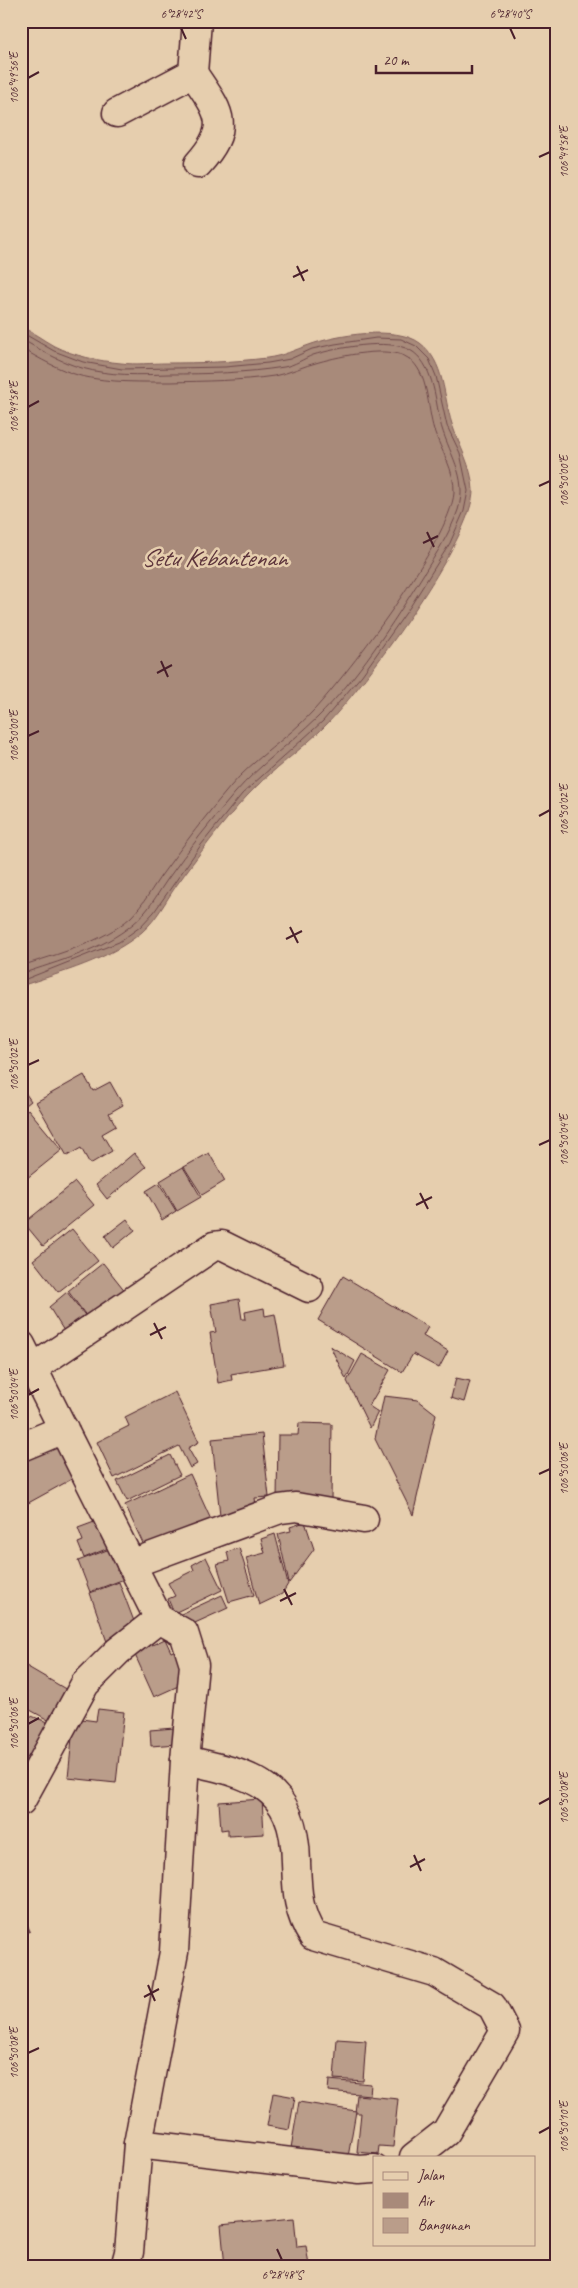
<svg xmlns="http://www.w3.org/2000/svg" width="578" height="2288" font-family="Caveat,sans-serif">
	<rect width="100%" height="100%" fill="#e6ceae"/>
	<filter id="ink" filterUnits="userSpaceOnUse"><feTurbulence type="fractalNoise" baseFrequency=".02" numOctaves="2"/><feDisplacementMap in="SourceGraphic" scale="10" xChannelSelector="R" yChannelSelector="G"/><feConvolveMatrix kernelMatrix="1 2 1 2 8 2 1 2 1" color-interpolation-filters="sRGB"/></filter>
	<g filter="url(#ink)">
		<path fill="#a88a7a" stroke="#825f5a" d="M21 327C33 332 43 340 54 346 74 356 99 361 121 363 136 365 151 363 166 363 200 363 233 362 267 358 283 356 294 350 309 345 336 335 396 325 420 343 445 362 443 396 452 424 459 446 472 466 473 490 474 538 363 687 327 724 302 750 271 770 247 796 221 824 198 856 176 886 165 902 157 919 142 932 109 960 62 972 21 986Z"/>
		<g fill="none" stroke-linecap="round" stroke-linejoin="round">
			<g stroke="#704a4b" stroke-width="1">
				<polyline points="21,332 54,351 83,362 122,369 225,367 268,363 290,359 312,349 335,344 376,338 401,339 416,346 429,359 436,376 447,426 460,453 468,491 464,511 450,543 410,607 362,675 323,721 242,794 201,845 154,912 140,927 119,942 21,981"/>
				<path d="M21 339C41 350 60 362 82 368 110 376 139 375 168 374 207 374 246 373 284 367 295 365 303 359 313 355 336 348 388 338 410 350 433 363 435 398 440 421 447 452 469 476 458 510 450 533 436 554 423 575 393 623 357 679 317 718 290 744 259 765 235 793 211 821 188 850 167 880 156 896 148 912 133 924 102 950 59 961 21 974"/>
				<path d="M21 348C40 359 59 370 81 376 111 383 141 382 171 382 205 381 240 381 274 376 290 373 303 366 319 362 341 356 389 345 408 358 429 372 427 408 434 430 441 451 455 470 454 493 450 540 349 672 314 710 289 738 254 758 230 787 206 815 184 844 163 873 152 888 144 904 131 917 102 943 57 954 21 966"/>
			</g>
		</g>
		<g fill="#ba9d8a" stroke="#4a1f2b">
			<polygon points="84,1075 93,1091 110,1082 123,1105 109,1113 116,1126 102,1134 112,1151 90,1164 81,1148 67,1156 36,1102"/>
			<polygon points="21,1087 31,1101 21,1109"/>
			<polygon points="28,1109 62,1150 21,1183 21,1115"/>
			<polygon points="134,1153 146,1167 107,1199 96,1185"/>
			<polygon points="209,1153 225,1181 202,1195 184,1167"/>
			<polygon points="183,1167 201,1197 177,1211 160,1181"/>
			<polygon points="75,1182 94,1205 43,1246 24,1223"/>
			<polygon points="159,1183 176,1211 162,1220 146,1191"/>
			<polygon points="127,1219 135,1230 113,1248 105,1236"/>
			<polygon points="72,1229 98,1261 58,1292 33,1260"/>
			<polygon points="103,1263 126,1292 90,1321 68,1291"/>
			<polygon points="343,1276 428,1327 423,1336 448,1351 439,1368 413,1354 402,1372 318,1320"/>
			<polygon points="67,1292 91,1323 69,1339 49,1307"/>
			<polygon points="239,1299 242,1319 246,1319 245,1312 264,1308 265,1316 275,1314 284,1365 231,1374 232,1380 218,1383 210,1333 216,1332 211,1304"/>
			<polygon points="330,1346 355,1361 346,1379"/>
			<polygon points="362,1354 390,1370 369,1406 378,1412 370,1428 347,1381"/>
			<polygon points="456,1378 470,1381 464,1402 451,1398"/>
			<polygon points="175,1392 199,1442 188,1448 197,1464 190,1468 179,1446 114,1478 97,1442 129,1426 125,1417"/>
			<polygon points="384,1396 418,1400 436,1414 413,1515 375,1439"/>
			<polygon points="299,1423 332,1424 331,1500 277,1499 278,1435 298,1435"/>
			<polygon points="262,1434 269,1497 255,1498 257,1512 220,1516 212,1439"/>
			<polygon points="61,1438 81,1474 21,1507 21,1461"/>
			<polygon points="170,1455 180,1475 127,1501 117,1481"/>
			<polygon points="190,1474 213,1524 148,1554 125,1505"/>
			<polygon points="97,1521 116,1545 84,1558 78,1543 83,1541 78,1528"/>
			<polygon points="305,1522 314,1549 289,1583 278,1534 291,1531 290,1527"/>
			<polygon points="275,1534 288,1584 282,1594 259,1605 246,1558 265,1553 261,1539"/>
			<polygon points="115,1547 127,1578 90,1592 78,1561"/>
			<polygon points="239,1548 254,1595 229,1602 217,1564 229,1561 227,1552"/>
			<polygon points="206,1557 222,1590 174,1613 168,1599 175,1596 168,1583 194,1570 192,1565"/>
			<polygon points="119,1582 137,1629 107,1642 90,1593"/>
			<polygon points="222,1595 228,1608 186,1627 181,1614"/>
			<polygon points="149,1638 152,1645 165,1639 171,1652 180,1648 189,1667 180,1671 185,1683 154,1697 131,1646"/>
			<polygon points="21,1663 69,1691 52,1722 21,1705"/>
			<polygon points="98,1709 124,1712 116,1783 68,1778 74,1718 96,1721"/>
			<polygon points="21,1712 47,1722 30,1763 21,1759"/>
			<polygon points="174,1728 176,1744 151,1746 150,1730"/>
			<polygon points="262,1799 264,1834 228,1836 228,1829 221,1830 219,1802"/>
			<polygon points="21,1911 30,1931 21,1935"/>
			<polygon points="337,2039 366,2041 363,2081 334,2079"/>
			<polygon points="329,2080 371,2084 370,2095 328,2091"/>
			<polygon points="273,2093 295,2097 289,2130 267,2126"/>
			<polygon points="357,2095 398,2099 393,2147 379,2146 378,2154 357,2152 361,2113 355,2113"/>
			<polygon points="299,2102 356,2111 348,2157 291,2148"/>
			<polygon points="294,2217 297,2247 306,2246 309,2266 225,2267 221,2225"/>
		</g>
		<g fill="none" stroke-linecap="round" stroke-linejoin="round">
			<g stroke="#4a1f2b" stroke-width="31">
				<g id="minor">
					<path d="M193 73C219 112 233 125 198 164"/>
					<polyline points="117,113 193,73 197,21"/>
					<polyline points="21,1345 159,1619 184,1633 194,1665 185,1760 174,1952 138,2144 129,2252 125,2267"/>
					<polyline points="33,1368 214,1246 222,1245 309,1288"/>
					<polyline points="21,1447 64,1429"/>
					<polyline points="131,1564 280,1509 296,1507 364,1519"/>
					<path d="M185 1760C250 1774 295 1783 296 1862 297 1889 297 1912 313 1936L434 1972 492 2006 505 2031 446 2132 414 2157"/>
					<polyline points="21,1801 85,1684 118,1651 159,1619"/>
					<polyline points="138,2144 359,2170 374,2169"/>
				</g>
			</g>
			<use href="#minor" stroke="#e6ceae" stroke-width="28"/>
		</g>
	</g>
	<path fill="none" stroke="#4a1f2b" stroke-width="2" d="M181 28 186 39M510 28 515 39M28 78 39 72M539 157 550 152M297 266 304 281M293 277 308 270M28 407 39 401M539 486 550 481M427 532 434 547M423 543 438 536M161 661 168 677M157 673 172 665M28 736 39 731M539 816 550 810M290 927 298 943M286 939 302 931M28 1065 39 1060M539 1145 550 1140M420 1193 428 1209M416 1205 432 1197M154 1323 162 1339M150 1335 166 1327M28 1395 39 1389M539 1474 550 1469M284 1589 292 1605M280 1601 296 1593M28 1724 39 1718M539 1804 550 1798M414 1855 421 1871M410 1867 425 1859M148 1985 155 2001M144 1997 159 1989M28 2053 39 2048M539 2133 550 2127M277 2249 282 2260"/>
	<g text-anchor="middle" stroke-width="5" stroke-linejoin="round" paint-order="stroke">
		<g font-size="25" font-style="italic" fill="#5d343b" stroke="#e6ceae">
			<text x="214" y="566">Setu Kebantenan</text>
		</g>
	</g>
	<rect width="578" height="2288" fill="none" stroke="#e6ceae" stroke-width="55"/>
	<rect x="373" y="2156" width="162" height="90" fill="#e6ceae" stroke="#a8887a"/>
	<rect x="383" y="2172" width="25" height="8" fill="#e6ceae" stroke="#a8887a"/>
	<text x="418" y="2180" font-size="15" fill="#4a1f2b">Jalan</text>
	<rect x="383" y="2193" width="25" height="15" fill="#a88a7a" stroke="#a8887a"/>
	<text x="418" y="2206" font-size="15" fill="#4a1f2b">Air</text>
	<rect x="383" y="2218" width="25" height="15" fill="#ba9d8a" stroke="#a8887a"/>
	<text x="418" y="2230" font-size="15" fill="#4a1f2b">Bangunan</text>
	<path d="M376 65v8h96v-8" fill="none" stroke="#4a1f2b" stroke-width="2.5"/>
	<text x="383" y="65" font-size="15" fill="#4a1f2b" stroke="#e6ceae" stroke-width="4" paint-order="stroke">20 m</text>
	<rect x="28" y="28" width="522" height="2232" fill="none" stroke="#4a1f2b" stroke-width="2"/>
	<g font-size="12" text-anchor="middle" fill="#4a1f2b">
		<text x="181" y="18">6°28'42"S</text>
		<text x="510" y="18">6°28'40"S</text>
		<text transform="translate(14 78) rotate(-90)" y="4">106°49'56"E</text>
		<text transform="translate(564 152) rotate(-90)" y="4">106°49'58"E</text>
		<text transform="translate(14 407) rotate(-90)" y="4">106°49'58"E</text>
		<text transform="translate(564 481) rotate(-90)" y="4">106°50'00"E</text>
		<text transform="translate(14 736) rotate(-90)" y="4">106°50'00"E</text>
		<text transform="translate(564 810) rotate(-90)" y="4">106°50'02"E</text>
		<text transform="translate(14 1065) rotate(-90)" y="4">106°50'02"E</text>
		<text transform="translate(564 1140) rotate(-90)" y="4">106°50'04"E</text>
		<text transform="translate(14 1395) rotate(-90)" y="4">106°50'04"E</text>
		<text transform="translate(564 1469) rotate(-90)" y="4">106°50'06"E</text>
		<text transform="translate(14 1724) rotate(-90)" y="4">106°50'06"E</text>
		<text transform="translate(564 1798) rotate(-90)" y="4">106°50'08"E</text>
		<text transform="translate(14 2053) rotate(-90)" y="4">106°50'08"E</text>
		<text transform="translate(564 2127) rotate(-90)" y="4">106°50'10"E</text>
		<text x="282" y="2279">6°28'48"S</text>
	</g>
</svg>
